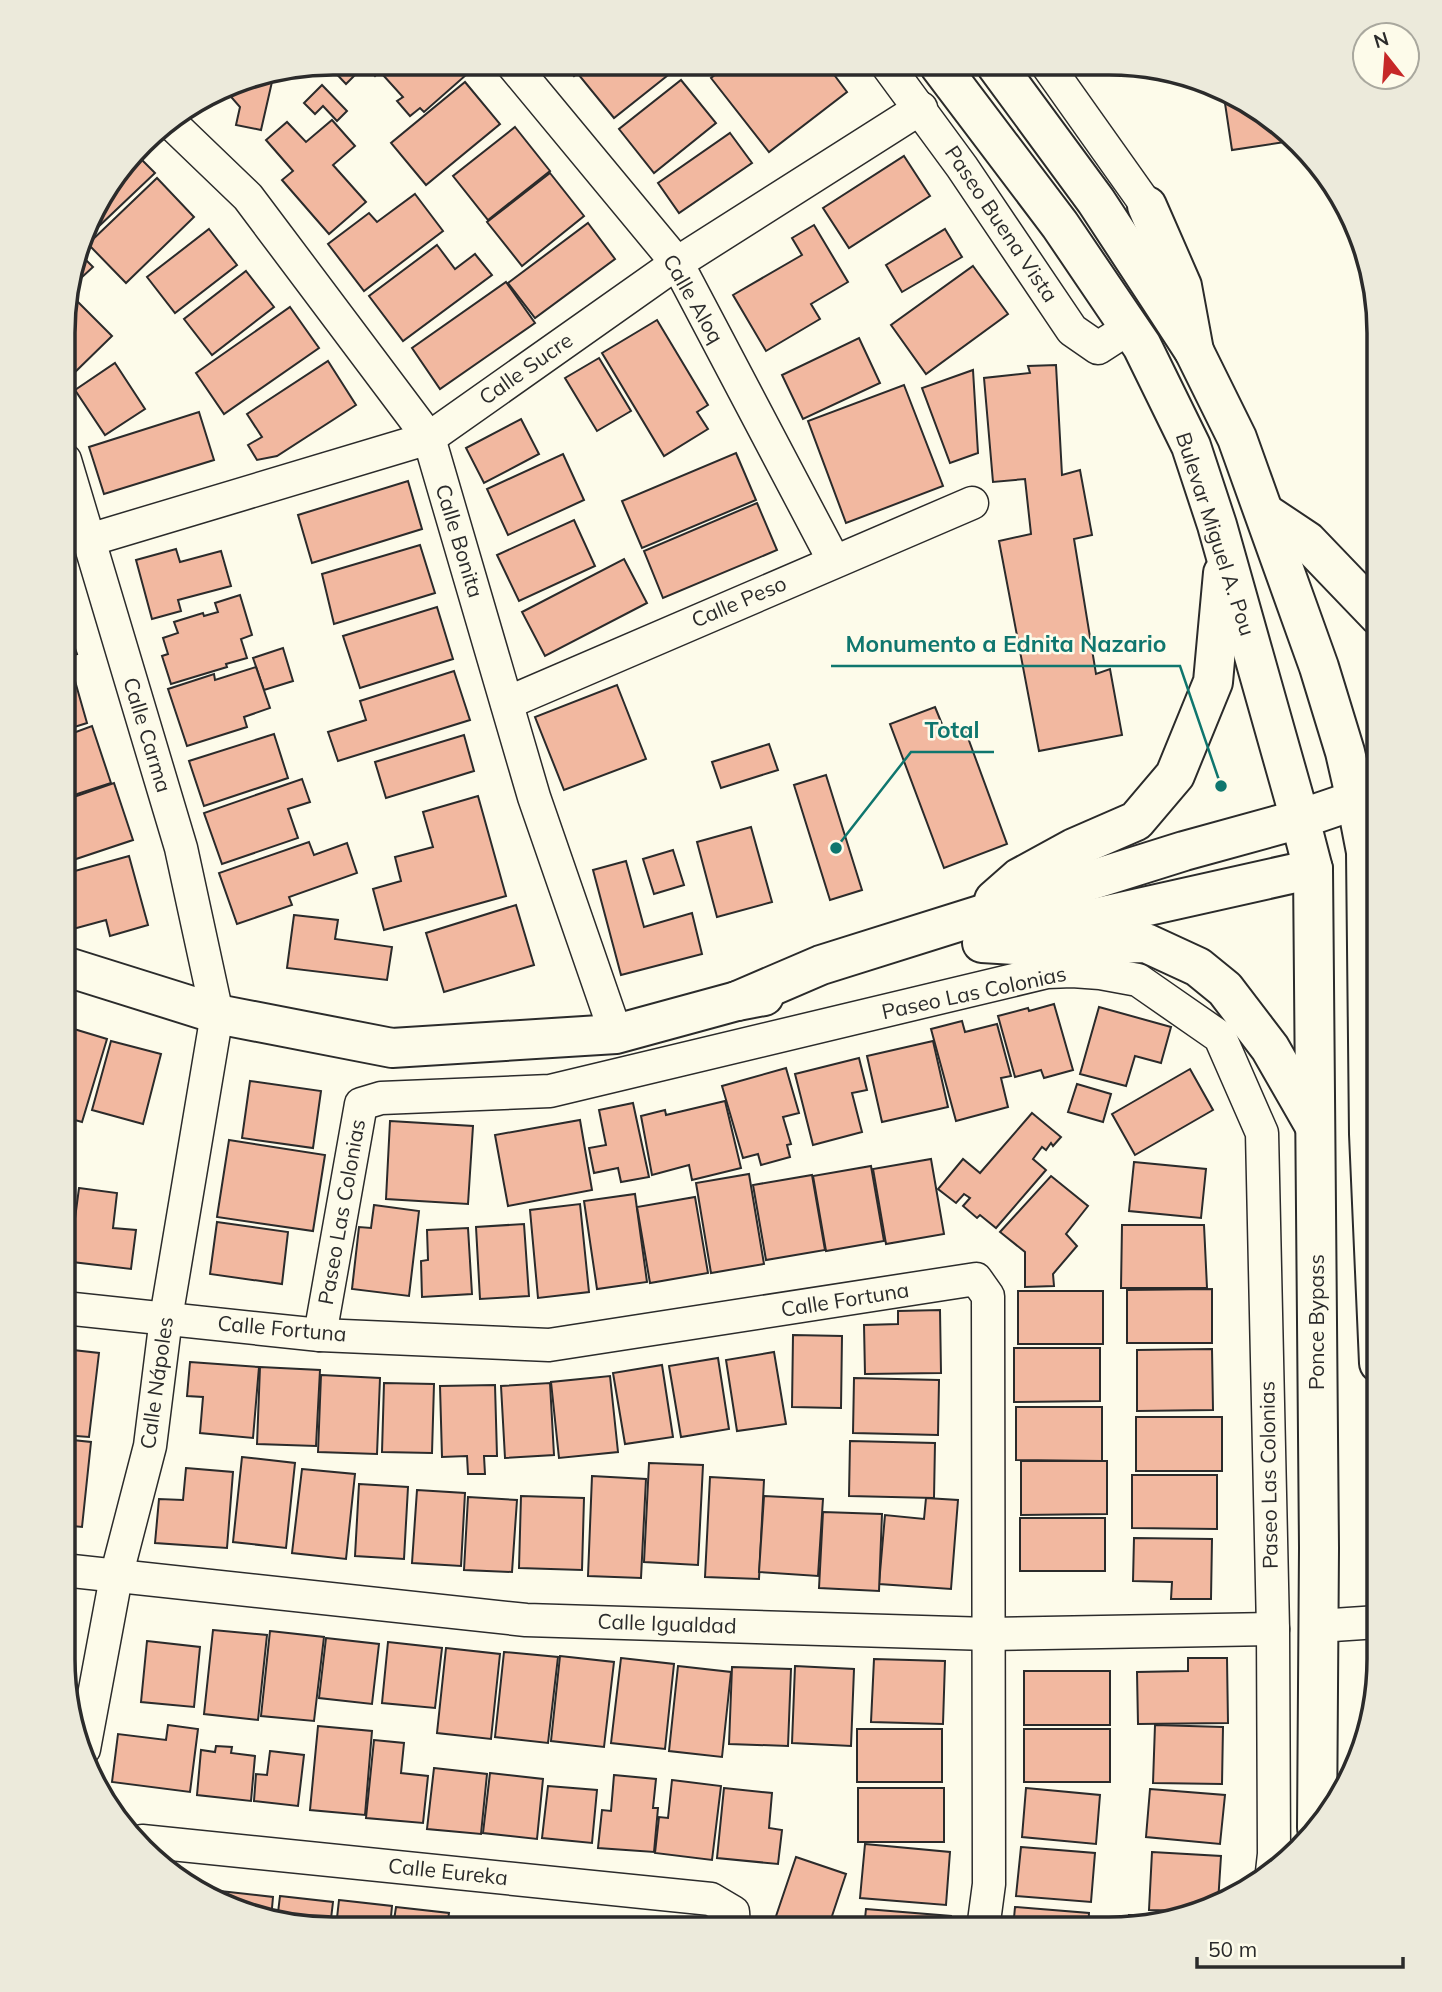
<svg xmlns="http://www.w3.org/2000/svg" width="1442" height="1992" font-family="Mulish,sans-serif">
	<rect width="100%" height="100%" fill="#fdfbea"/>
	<g fill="#f2b8a0" stroke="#2b2b2b" stroke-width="2">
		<polygon points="334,63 388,63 375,76 365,65 346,84 327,64"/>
		<polygon points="396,63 455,63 466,75 424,112 420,108 410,116 397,101 403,97 383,75"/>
		<polygon points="564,64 589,64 574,76"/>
		<polygon points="591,64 682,64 614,118 578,74"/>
		<polygon points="729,64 826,64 847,92 769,152 711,78"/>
		<polygon points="274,73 261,130 236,125 240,107 225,90 246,77"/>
		<polygon points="681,80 716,123 654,173 619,129"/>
		<polygon points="465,82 500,124 426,185 391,143"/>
		<polygon points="322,85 347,111 337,121 323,106 315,114 304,103"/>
		<polygon points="1223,90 1273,119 1291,141 1232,150"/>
		<polygon points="332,120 355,146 333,165 366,202 329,234 282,180 293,171 266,140 287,122 306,142"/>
		<polygon points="515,127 550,171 488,220 453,176"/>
		<polygon points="730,133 752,163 679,213 658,183"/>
		<polygon points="136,154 155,173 97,228 91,222 99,199"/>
		<polygon points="904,156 930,196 849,248 823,208"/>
		<polygon points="550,173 584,216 522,266 487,222"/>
		<polygon points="157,178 194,217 126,283 88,244"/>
		<polygon points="415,194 443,231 364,291 328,244 369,213 377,222"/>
		<polygon points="588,223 615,259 535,318 508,283"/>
		<polygon points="814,225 848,282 811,304 820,319 766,351 733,295 802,255 792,238"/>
		<polygon points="209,229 237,265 175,313 147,277"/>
		<polygon points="945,229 962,257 902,292 886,265"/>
		<polygon points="437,245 455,269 475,254 492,275 403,341 369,296"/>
		<polygon points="80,254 93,267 68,290"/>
		<polygon points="973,266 1008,314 926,374 891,325"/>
		<polygon points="246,271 274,307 212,355 184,319"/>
		<polygon points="506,282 535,323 440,389 412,348"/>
		<polygon points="75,299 112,336 71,376 65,370 65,308"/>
		<polygon points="290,307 319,348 224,414 196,373"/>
		<polygon points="657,320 708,405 697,412 708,429 664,456 602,353"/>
		<polygon points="859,338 880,383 803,419 782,375"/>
		<polygon points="599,358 631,411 597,431 565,378"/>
		<polygon points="328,361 356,405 277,456 257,460 248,445 262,437 247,414"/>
		<polygon points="115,363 145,409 105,435 75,390"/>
		<polygon points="1056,365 1062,475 1080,470 1092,535 1074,539 1096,674 1110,669 1122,735 1039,751 999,541 1031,534 1025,479 993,482 984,378 1030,373 1028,366"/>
		<polygon points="973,370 978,453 950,463 922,388"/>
		<polygon points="904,385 943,486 846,523 808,421"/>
		<polygon points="199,412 214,460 104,494 89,447"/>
		<polygon points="521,419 539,454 484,483 466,448"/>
		<polygon points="736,453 756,500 642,548 622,501"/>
		<polygon points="563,454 584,500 508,535 487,489"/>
		<polygon points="408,481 422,529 312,563 298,515"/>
		<polygon points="757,503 777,550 663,598 644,551"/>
		<polygon points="574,520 595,566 519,601 497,555"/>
		<polygon points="420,545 435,593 334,624 322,574"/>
		<polygon points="176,549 180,562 221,551 231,586 178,600 181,611 152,619 136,560"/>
		<polygon points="624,559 647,603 545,656 522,612"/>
		<polygon points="240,595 252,635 241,639 247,658 226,664 227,667 171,684 162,656 168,654 163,638 178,633 174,622 203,613 204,616 218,612 215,603"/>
		<polygon points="437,607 453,659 360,688 343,636"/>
		<polygon points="65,619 77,654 65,658"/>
		<polygon points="283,648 293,681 264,690 253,658"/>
		<polygon points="71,667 87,723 65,730 65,668"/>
		<polygon points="256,667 270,708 244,717 247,727 187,746 168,689 214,674 215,680"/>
		<polygon points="454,671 470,720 338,761 328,732 366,720 360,701"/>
		<polygon points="617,685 646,759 564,790 535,717"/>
		<polygon points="935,707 946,734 964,727 1007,844 944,868 890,724"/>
		<polygon points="92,726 111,783 65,798 65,736"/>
		<polygon points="274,734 288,778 204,806 189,761"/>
		<polygon points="464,735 474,771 386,798 375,762"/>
		<polygon points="769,744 778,770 721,788 712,762"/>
		<polygon points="826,775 862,890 830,900 794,785"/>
		<polygon points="302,779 310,802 288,809 298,838 222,864 204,813"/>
		<polygon points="114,783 133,840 64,863 65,800"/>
		<polygon points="478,796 506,896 384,930 373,889 401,881 395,857 433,847 423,812"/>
		<polygon points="751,827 772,902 717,917 697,842"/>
		<polygon points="309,842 314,855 347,843 357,873 289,897 292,905 237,924 219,873"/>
		<polygon points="673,850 684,885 654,894 643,859"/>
		<polygon points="129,856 148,925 110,936 106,920 73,929 64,897 64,874"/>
		<polygon points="626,861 644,927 692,913 702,954 621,975 593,870"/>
		<polygon points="516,905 534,965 444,992 426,933"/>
		<polygon points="294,915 338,920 335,939 392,947 387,980 287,968"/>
		<polygon points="1054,1004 1073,1070 1044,1078 1041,1070 1015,1077 998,1016 1028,1008 1029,1011"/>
		<polygon points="1099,1007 1171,1027 1161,1063 1135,1056 1126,1086 1080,1074"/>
		<polygon points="962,1021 965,1032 997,1024 1011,1076 1001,1078 1008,1107 956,1121 931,1029"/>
		<polygon points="64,1026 107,1039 82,1122 64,1117"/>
		<polygon points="111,1041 161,1054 143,1124 92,1110"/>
		<polygon points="933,1041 948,1107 882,1122 867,1056"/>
		<polygon points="859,1058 867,1090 852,1093 862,1132 813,1145 795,1074"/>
		<polygon points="786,1068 799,1113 783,1117 791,1144 787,1145 790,1157 761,1165 758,1154 743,1158 722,1086"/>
		<polygon points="1190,1069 1213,1110 1135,1155 1112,1114"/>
		<polygon points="250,1081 321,1091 313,1148 242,1138"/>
		<polygon points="1077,1084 1111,1094 1103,1122 1068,1112"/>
		<polygon points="725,1101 741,1168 692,1180 689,1165 652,1175 641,1116 665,1110 666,1115"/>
		<polygon points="633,1103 649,1177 621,1182 618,1168 594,1173 589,1148 606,1145 599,1110"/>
		<polygon points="1032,1113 1061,1137 1053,1146 1051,1143 1046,1150 1042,1147 1033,1159 1046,1170 996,1228 980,1215 977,1218 963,1206 970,1198 964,1194 956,1203 938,1189 963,1159 980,1173"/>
		<polygon points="580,1120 592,1190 508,1206 495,1135"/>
		<polygon points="390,1121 473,1126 468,1204 386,1199"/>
		<polygon points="229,1140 325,1155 313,1231 217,1217"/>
		<polygon points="931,1159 944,1234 886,1244 873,1169"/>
		<polygon points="1134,1162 1206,1169 1201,1218 1129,1211"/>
		<polygon points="871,1166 884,1241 826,1251 813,1176"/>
		<polygon points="749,1174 764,1264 711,1273 696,1183"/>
		<polygon points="812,1175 825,1250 766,1260 753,1185"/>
		<polygon points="1051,1176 1088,1206 1066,1234 1077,1246 1053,1274 1054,1286 1025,1287 1025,1252 1000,1232"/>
		<polygon points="79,1188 117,1193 113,1228 136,1230 131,1269 64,1261 64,1225 74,1226"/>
		<polygon points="635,1194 647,1282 597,1289 584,1201"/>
		<polygon points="695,1197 708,1273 650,1283 637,1207"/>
		<polygon points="580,1204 589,1292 538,1298 530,1210"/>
		<polygon points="374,1205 419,1211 409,1296 352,1289 359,1227 371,1228"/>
		<polygon points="217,1222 288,1232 282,1284 210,1274"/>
		<polygon points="524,1224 529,1296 480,1299 476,1227"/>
		<polygon points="1122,1225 1204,1225 1207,1288 1121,1288"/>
		<polygon points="468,1228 472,1294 422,1297 421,1261 428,1260 427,1230"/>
		<polygon points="1212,1289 1212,1343 1127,1343 1127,1290"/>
		<rect x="1018" y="1291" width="85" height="53"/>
		<polygon points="940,1310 941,1373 865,1374 864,1325 898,1324 898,1311"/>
		<polygon points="793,1335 842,1336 841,1408 792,1407"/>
		<polygon points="1014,1348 1100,1348 1100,1401 1014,1402"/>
		<polygon points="64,1349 99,1353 89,1437 63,1435"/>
		<polygon points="1212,1349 1213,1410 1137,1411 1137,1350"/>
		<polygon points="774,1352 786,1424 737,1431 726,1360"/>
		<polygon points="718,1358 729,1429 681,1437 669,1366"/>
		<polygon points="190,1362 259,1367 253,1438 200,1433 203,1397 187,1396"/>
		<polygon points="662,1365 673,1437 625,1444 613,1373"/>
		<polygon points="260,1367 320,1370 316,1446 257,1444"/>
		<polygon points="321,1375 380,1378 377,1454 318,1452"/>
		<polygon points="610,1376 618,1452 559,1458 551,1382"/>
		<polygon points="854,1378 939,1380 938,1435 853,1433"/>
		<polygon points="384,1383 434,1384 432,1453 382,1452"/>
		<polygon points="550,1383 554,1455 505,1458 501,1386"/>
		<polygon points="495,1385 497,1456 484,1456 485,1474 468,1474 467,1456 442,1457 440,1386"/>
		<polygon points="1016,1407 1102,1407 1102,1461 1016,1460"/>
		<rect x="1136" y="1417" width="86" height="54"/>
		<polygon points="63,1439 91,1442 82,1527 63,1525"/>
		<polygon points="850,1441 935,1443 934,1498 849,1496"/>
		<polygon points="242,1457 295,1463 286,1548 233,1542"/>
		<polygon points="1021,1461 1107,1461 1107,1514 1021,1515"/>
		<polygon points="649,1463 703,1465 698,1565 644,1562"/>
		<polygon points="186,1468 233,1472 227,1548 155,1543 159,1499 183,1500"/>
		<polygon points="302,1469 355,1474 346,1559 292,1553"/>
		<polygon points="1132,1475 1217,1475 1217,1529 1132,1528"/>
		<polygon points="592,1476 646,1479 641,1578 588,1576"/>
		<polygon points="710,1477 764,1480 759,1579 705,1577"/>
		<polygon points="359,1484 408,1487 404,1559 355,1556"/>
		<polygon points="417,1490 465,1493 461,1566 412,1563"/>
		<polygon points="521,1496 584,1498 582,1570 519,1568"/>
		<polygon points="764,1496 823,1499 818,1576 759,1572"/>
		<polygon points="468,1497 517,1500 512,1572 464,1570"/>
		<polygon points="926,1498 958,1500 951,1589 879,1584 885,1515 924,1519"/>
		<polygon points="823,1512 882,1514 879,1591 819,1588"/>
		<rect x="1020" y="1518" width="85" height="53"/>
		<polygon points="1134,1538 1212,1539 1211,1599 1171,1599 1172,1582 1133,1581"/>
		<polygon points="213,1630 267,1635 258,1720 204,1714"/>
		<polygon points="270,1631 324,1637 314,1721 261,1716"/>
		<polygon points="326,1638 379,1644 372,1704 319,1698"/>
		<polygon points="147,1641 200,1647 194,1707 141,1702"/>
		<polygon points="388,1642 442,1648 435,1708 382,1703"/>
		<polygon points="446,1648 500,1654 491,1739 437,1733"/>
		<polygon points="504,1652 558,1657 548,1743 495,1737"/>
		<polygon points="560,1656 614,1662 604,1747 551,1741"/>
		<polygon points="621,1658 674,1664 665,1749 611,1743"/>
		<polygon points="1188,1658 1227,1658 1228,1723 1138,1724 1137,1672 1188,1671"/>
		<polygon points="874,1659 945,1661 943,1724 871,1722"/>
		<polygon points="678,1666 731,1672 722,1757 669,1751"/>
		<polygon points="795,1666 854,1669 851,1746 792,1743"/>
		<polygon points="732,1667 791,1669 788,1746 729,1744"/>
		<rect x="1024" y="1671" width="86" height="54"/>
		<polygon points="168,1725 198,1729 190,1792 112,1782 118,1734 166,1740"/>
		<polygon points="1155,1725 1223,1727 1222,1784 1153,1783"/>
		<polygon points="318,1726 372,1731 365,1815 310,1810"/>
		<rect x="857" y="1729" width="85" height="53"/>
		<rect x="1024" y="1729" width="86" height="53"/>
		<polygon points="374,1740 404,1743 401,1773 428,1776 423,1823 366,1818"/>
		<polygon points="216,1746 232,1747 231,1753 255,1756 251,1801 197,1795 201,1750 215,1752"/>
		<polygon points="270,1751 304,1755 298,1806 254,1801 256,1774 267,1775"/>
		<polygon points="434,1768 487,1774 481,1834 427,1829"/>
		<polygon points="490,1773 543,1779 537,1839 483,1833"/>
		<polygon points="614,1775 656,1779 653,1808 658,1808 654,1852 598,1848 602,1810 611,1811"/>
		<polygon points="672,1780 721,1786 712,1860 655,1853 659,1817 668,1818"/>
		<polygon points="548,1786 597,1790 592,1843 542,1838"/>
		<polygon points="724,1788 772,1793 769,1828 782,1830 778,1864 717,1858"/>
		<rect x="858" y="1788" width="86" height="54"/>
		<polygon points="1026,1788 1100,1795 1096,1844 1022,1837"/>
		<polygon points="1150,1789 1225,1795 1220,1844 1146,1837"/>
		<polygon points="865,1844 950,1852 946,1905 860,1898"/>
		<polygon points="1021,1847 1095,1853 1091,1902 1016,1896"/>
		<polygon points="1152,1852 1221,1856 1218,1903 1185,1911 1149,1910"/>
		<polygon points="796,1857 846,1874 828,1928 772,1928"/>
		<polygon points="220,1891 273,1897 271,1919 230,1909 219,1902"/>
		<polygon points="280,1896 333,1902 330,1927 299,1927 277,1921"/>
		<polygon points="339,1900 392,1906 390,1927 336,1927"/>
		<polygon points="396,1907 449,1913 447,1927 393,1927"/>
		<polygon points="1015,1907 1089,1913 1088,1929 1013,1929"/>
		<polygon points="866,1909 951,1916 950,1929 864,1928"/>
		<polygon points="1129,1915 1158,1917 1129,1924"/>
		<polygon points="450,1917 497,1921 497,1927 449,1927"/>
		<polygon points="503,1919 561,1925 561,1927 502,1927"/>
		<polygon points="632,1921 691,1927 631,1928"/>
	</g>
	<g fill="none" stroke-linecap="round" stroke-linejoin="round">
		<g stroke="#2b2b2b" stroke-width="35">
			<g id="minor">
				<polyline points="512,64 677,263 834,561"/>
				<polyline points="887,65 962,167 1072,330 1098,348 1129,328"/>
				<polyline points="1047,65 1147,206"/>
				<polyline points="170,122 248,197 429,438 534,797 616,1034"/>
				<polyline points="65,460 181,848 217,1014 166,1318 150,1446 116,1577 84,1749"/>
				<polyline points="89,540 429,438 677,263 921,108"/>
				<polyline points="507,703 972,503"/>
				<polyline points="64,1308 320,1335 549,1345 976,1279 988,1296 989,1884 983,1929"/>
				<polyline points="320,1335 361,1104 381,1098 550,1091 1047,972 1072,971 1100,973 1138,980 1220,1037 1262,1133 1273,1629 1274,1854 1272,1872"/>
				<polyline points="63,1570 526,1620 989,1634 1273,1629"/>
				<polyline points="1318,1626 1378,1622"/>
				<polyline points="142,1841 711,1899 733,1912 734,1928"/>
			</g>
		</g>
		<g stroke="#2b2b2b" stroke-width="42">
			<g id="major">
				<polyline points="996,65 1096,201 1157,294 1194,351 1237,438 1319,667 1345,752 1356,800"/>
				<polyline points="994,900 1019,878 1074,848 1136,821 1175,775 1213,682 1223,573"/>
				<polyline points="1009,937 1313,869"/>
				<polyline points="64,966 217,1014 392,1048 616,1034 737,1001 764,996"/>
				<polyline points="737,1001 821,965 1184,851 1300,819 1217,525 1191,446 1142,346 1060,225 939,65"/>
			</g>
		</g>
		<g stroke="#2b2b2b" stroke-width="42">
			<g id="highway">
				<polyline points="1147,206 1182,286 1194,351"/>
				<polyline points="1265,513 1307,541 1379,616"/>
				<polyline points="1356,800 1366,852 1369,1134 1379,1363"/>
				<polyline points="982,943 1031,946 1146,943 1198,967 1225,989 1270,1048 1313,1123"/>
				<polyline points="1317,1828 1319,1548 1313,869 1300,819 1379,792"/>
			</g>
		</g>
		<use href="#minor" stroke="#fdfbea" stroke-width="32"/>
		<use href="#major" stroke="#fdfbea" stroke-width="38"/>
		<use href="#highway" stroke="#fdfbea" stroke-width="38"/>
	</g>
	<g text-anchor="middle" stroke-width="5" stroke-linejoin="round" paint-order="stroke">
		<g font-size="21" fill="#2b2b2b" stroke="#fdfbea">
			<text transform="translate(1001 224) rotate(56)" y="7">Paseo Buena Vista</text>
			<text transform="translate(693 299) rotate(60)" y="7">Calle Aloq</text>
			<text transform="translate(526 369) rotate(-35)" y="7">Calle Sucre</text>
			<text transform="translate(1215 534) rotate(72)" y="7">Bulevar Miguel A. Pou</text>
			<text transform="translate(459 541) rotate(73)" y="7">Calle Bonita</text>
			<text transform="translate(739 602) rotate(-23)" y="7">Calle Peso</text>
			<text transform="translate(147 735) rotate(73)" y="7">Calle Carma</text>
			<text transform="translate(974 993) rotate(-12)" y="7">Paseo Las Colonias</text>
			<text transform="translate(342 1212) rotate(-80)" y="7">Paseo Las Colonias</text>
			<text transform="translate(845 1300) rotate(-9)" y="7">Calle Fortuna</text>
			<text transform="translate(1317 1322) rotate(-90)" y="7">Ponce Bypass</text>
			<text transform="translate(282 1329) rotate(5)" y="7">Calle Fortuna</text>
			<text transform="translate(157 1383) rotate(-82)" y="7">Calle Nápoles</text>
			<text transform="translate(1269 1475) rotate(-91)" y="7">Paseo Las Colonias</text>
			<text transform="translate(667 1624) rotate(2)" y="7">Calle Igualdad</text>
			<text transform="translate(448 1872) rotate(6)" y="7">Calle Eureka</text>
		</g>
	</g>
	<path d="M0 0H1442V1992H0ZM333 75H1109A258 258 0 0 1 1367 333V1659A258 258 0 0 1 1109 1917H333A258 258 0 0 1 75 1659V333A258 258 0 0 1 333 75Z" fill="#eceadb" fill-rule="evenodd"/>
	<path fill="none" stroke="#2b2b2b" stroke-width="3.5" d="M333 75H1109A258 258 0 0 1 1367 333V1659A258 258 0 0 1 1109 1917H333A258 258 0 0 1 75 1659V333A258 258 0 0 1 333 75Z"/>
	<path fill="none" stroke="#0f766e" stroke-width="2.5" d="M1221 786L1180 666H831M836 848L911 752H994"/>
	<g fill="#0f766e" stroke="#fdfbea" stroke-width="2.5">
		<circle cx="1221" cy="786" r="7"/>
		<circle cx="836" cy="848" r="7"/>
	</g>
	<g font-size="23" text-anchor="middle" font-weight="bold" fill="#0f766e" stroke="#fdfbea" stroke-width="5" stroke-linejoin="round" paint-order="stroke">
		<text x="1006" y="652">Monumento a Ednita Nazario</text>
		<text x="952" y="738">Total</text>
	</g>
	<g transform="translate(1386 56) rotate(343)"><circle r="33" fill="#fdfbea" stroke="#a9a89e" stroke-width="2"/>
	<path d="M0-5L12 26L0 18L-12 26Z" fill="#c62828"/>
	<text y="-10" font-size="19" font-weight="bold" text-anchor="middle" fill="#2b2b2b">N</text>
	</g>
	<path d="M1197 1957v10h206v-10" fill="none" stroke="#2b2b2b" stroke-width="3.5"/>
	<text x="1208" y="1957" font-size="21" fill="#2b2b2b" stroke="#fdfbea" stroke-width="5" paint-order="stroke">50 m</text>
</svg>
